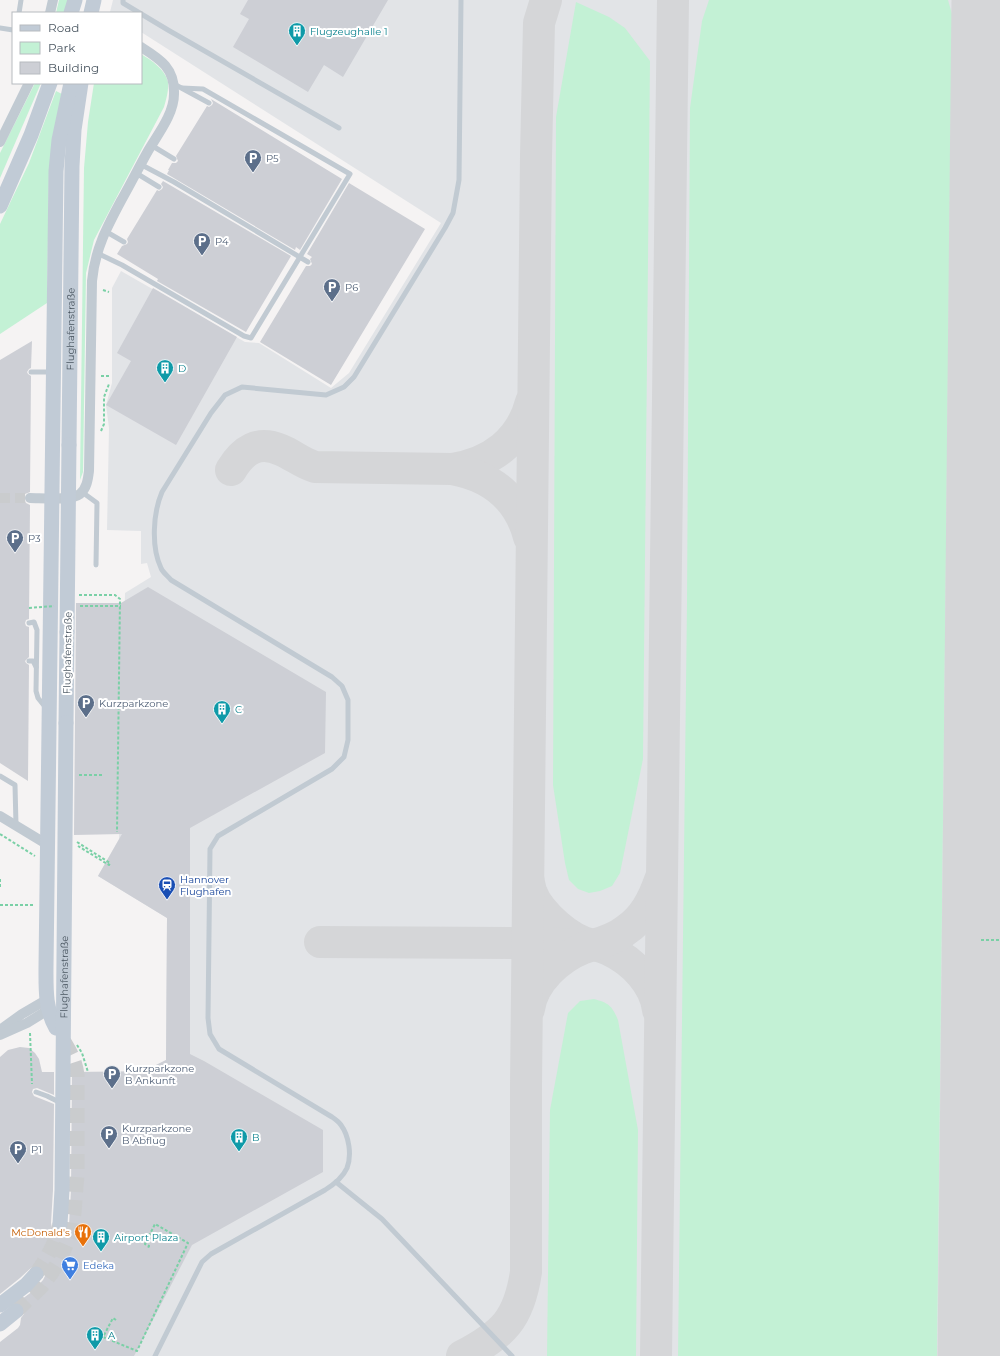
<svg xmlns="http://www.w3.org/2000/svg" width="1000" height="1356" font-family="Montserrat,sans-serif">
	<rect width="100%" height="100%" fill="#f5f3f3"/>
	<polygon fill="#e2e4e7" points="113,0 1000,0 1000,1356 78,1356 154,1222 156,1065 166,1060 167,918 98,876 119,839 125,593 151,577 147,563 141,564 141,531 107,530 109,428 106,405 112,383 112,288 121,271 245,342 259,343 331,388 349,373 441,223 141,32 141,13 110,12"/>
	<g fill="#c3f1d5">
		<polygon points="59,0 69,0 66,13 56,13"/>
		<polygon points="709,0 948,0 952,14 937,1356 678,1356 687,602 690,108 702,21"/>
		<polygon points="576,2 609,17 625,28 650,61 643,759 620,873 612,886 600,891 589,893 578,889 569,880 565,863 553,785 556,117"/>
		<path d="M141 54C151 60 165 69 168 82 169 90 166 100 164 107L94 240 86 273 83 472 80 480 84 168 88 122 94 83H141Z"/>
		<polygon points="35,83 41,83 0,178 0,153"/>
		<polygon points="56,91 62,94 49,173 47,303 0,334 0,224 29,163"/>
		<path d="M594 999C609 1003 612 1006 618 1020L638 1130 636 1356H547L550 1110 568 1013 580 1001Z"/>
	</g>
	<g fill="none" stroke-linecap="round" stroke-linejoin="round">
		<g stroke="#d5d6d8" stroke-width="32">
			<polyline points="988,0 991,30"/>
			<path d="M452 469C491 463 521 441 531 402"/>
			<path d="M231 470C243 450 258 440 281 450 293 455 302 463 315 467L452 469C491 476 519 498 529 537"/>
			<path d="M529 882C531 906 562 933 583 942 591 945 601 946 609 950 633 961 655 984 658 1010"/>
			<polyline points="320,942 528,943 593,945"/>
			<path d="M529 1009C533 981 559 958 584 948 599 943 614 940 626 930 644 918 653 900 660 880"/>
			<path d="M462 1356C504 1334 519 1319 526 1272V1085L536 156 539 23 546 0"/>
			<polyline points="656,1356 673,0"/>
		</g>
		<polyline stroke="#d5d6d8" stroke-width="79" points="977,1356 991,0"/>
	</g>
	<g fill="#cdcfd5">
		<polygon points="248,0 388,0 343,77 324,65 308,92 233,47 249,19 240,14"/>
		<polygon points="211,99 342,179 300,250 296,247 295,250 167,174 169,170 168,170 172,163 176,163 178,161 176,156 207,106 209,107 212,105 213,103"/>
		<polygon points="163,181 291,256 246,332 157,281 158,279 117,254 122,246 127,244 128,242 127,239 157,190 159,191 162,189 163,187 161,184"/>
		<polygon points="349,183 425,229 331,385 260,342 306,266 310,266 312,264 310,259 312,257 307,254"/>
		<polygon points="153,288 237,337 176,445 106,405 131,361 117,353"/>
		<polygon points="32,341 31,368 29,369 27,372 28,374 31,376 30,492 25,494 24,498 26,503 30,505 29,619 26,620 25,623 26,626 29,627 29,657 25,661 26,663 29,665 28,781 0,763 0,360"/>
		<polygon points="148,587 326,692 325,753 190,828 190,1054 204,1061 323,1130 323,1172 192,1245 134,1356 0,1356 0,1342 18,1328 20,1325 21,1318 24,1314 25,1309 23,1306 18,1302 33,1291 43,1280 45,1276 44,1271 42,1267 38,1265 33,1266 20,1278 0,1294 0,1057 8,1050 20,1047 29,1048 35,1053 39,1059 42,1072 54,1072 54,1095 37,1088 33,1089 32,1092 34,1096 54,1104 53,1190 51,1223 52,1228 55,1231 60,1233 64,1232 67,1229 69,1225 71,1190 72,1072 156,1071 156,1065 166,1060 167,918 98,876 122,834 74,835 76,603 121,603"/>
	</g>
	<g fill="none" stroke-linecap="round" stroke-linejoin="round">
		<polyline stroke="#caccce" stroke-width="10" stroke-dasharray="10 5" stroke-linecap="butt" points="0,498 30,498"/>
		<g stroke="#caccce" stroke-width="15" stroke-dasharray="15 8" stroke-linecap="butt">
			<path d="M36 1274C47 1258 56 1243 60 1224"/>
			<path d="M16 1311 41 1287 51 1274 59 1261 70 1236 74 1213 77 1174V1075C75 1059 69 1050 61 1037"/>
		</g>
		<g stroke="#7ad0a6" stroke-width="2" stroke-dasharray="3 2" stroke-linecap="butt">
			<polyline points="103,290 109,292"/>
			<polyline points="101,376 109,376"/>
			<polyline points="101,431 104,424 104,397 109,384"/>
			<polyline points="79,595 115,595 120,599 117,832"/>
			<polyline points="79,775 104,775"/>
			<polyline points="0,834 35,856"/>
			<polyline points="77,842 110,863 109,865 78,846"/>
			<polyline points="0,879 0,888"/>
			<polyline points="0,905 33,905"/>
			<polyline points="981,940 1000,940"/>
			<polyline points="30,1033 32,1084"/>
			<polyline points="77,1045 82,1053 88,1072"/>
			<polyline points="116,1320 113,1318 103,1337 137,1351 188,1243 155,1224 145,1244 149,1246 148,1248"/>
		</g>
		<g stroke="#c1cad2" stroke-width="5">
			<polyline points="123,0 123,3 168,30 339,128"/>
			<polyline points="19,13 21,0"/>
			<polyline points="0,28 13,30"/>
			<polyline points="174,84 209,103"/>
			<polyline points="151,145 174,159"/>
			<polyline points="140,164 174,182 308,262"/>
			<polyline points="136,173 159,187"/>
			<polyline points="105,231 124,242"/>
			<polyline points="97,253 122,265 244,336 251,338 350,174 203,89 182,88"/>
			<polyline points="31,372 52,372"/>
			<polyline points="82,492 97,503 96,565"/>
			<polyline points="29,623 34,622 37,630 36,691 38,698 46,708"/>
			<polyline points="29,661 33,661 36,667"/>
			<polyline points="0,776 15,785 16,825"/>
			<polyline points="36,1092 47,1096 61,1103"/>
			<polyline points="336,1182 382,1219 512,1356"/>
			<path d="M155 1356 202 1262 211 1254 325 1190C333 1185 343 1177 347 1168 352 1155 349 1136 341 1125 339 1122 335 1119 332 1117L219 1049 210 1034 208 1018 210 849 218 836 332 769 344 757 348 740V700L342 686 332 677 171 580C168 576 163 573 161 568 151 547 153 513 162 492L211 413 225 395 242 387 326 395 344 387 354 377 445 228 453 213 459 180 461 0"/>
		</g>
		<g stroke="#c1cad2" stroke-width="10">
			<polyline points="50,13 53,0"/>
			<polyline points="0,142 29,83"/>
			<path d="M30 498C42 498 71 501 80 494 87 488 88 479 89 471L92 281C95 249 107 227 122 199 131 183 139 167 148 151 158 134 174 114 174 94 175 68 160 59 141 47"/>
			<polyline points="0,816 48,845"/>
			<polyline points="0,1030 22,1014 46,1000"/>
			<polyline points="0,1035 27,1023 48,1010"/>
		</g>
		<g stroke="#c1cbd6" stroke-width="15">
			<polyline points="71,13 75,0"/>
			<polyline points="91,13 94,0"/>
			<polyline points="0,206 31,135 50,83"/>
			<path id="s1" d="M69 445 72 166 74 130 81 83"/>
			<polyline points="66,723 67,632"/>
			<path d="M56 1028C45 1009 46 988 46 967L56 171 59 140 71 83"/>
			<polyline points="0,1305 26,1285 36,1274"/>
			<polyline points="0,1324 16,1311"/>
		</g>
		<g stroke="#7ad0a6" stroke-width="2" stroke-dasharray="3 2" stroke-linecap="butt">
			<polyline points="80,606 121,606"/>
			<polyline points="29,608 54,606"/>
		</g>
		<g stroke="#c1cbd6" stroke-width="15">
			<polyline points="67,632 69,445"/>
			<path id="s2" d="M60 1224 62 1190 66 723"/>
		</g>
	</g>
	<defs>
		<g id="building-pin" transform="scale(0.9)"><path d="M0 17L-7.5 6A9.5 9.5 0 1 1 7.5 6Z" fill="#0f9aa8" stroke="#fff"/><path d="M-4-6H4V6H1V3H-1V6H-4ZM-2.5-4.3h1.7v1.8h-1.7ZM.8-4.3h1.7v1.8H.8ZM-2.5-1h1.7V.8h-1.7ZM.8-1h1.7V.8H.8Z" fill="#fff"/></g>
		<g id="parking-pin" transform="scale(0.9)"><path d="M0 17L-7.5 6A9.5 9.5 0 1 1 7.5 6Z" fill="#5c6f8a" stroke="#fff"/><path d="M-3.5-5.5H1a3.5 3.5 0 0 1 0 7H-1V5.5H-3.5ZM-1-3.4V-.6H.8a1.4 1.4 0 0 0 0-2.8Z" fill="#fff"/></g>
		<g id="station-pin" transform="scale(0.9)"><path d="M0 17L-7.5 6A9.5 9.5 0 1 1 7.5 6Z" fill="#1a4fb4" stroke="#fff"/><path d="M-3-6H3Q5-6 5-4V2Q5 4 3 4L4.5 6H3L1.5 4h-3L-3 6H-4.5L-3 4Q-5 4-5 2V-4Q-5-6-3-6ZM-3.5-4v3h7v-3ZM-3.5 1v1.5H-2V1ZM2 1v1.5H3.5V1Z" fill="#fff"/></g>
		<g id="restaurant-pin" transform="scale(0.9)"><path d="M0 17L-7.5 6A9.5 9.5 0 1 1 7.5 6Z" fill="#e8710a" stroke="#fff"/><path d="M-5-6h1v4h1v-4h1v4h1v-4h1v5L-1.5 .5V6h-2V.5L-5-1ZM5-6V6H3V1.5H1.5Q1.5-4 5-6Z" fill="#fff"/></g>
		<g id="supermarket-pin" transform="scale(0.9)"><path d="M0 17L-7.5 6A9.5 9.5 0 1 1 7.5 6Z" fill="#3f7fe0" stroke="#fff"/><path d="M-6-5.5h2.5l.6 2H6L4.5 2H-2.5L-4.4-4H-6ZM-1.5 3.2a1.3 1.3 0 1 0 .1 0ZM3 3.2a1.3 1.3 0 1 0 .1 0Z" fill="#fff"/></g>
	</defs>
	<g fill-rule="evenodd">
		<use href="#building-pin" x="297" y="31"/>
		<use href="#parking-pin" x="253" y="158"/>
		<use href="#parking-pin" x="202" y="241"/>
		<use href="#parking-pin" x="332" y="287"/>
		<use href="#building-pin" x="165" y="368"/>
		<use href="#parking-pin" x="15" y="538"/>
		<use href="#parking-pin" x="86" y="703"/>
		<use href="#building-pin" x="222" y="709"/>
		<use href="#station-pin" x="167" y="885"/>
		<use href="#parking-pin" x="112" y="1074"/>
		<use href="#parking-pin" x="109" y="1134"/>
		<use href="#building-pin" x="239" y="1137"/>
		<use href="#parking-pin" x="18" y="1149"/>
		<use href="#restaurant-pin" x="83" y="1232"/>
		<use href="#building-pin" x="101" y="1237"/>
		<use href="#supermarket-pin" x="70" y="1265"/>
		<use href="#building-pin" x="95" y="1335"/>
	</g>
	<g text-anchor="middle" stroke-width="4" stroke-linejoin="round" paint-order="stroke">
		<g font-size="10" fill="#0d838f" stroke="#fff" text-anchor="start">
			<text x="310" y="35">Flugzeughalle 1</text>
			<text x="178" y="372">D</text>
			<text x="235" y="713">C</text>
			<text x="252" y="1141">B</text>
			<text x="114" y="1241">Airport Plaza</text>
			<text x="108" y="1339">A</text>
		</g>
		<g font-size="10" fill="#4e5e75" stroke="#fff" text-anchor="start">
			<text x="266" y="162">P5</text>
			<text x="215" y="245">P4</text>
			<text x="345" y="291">P6</text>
			<text x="28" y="542">P3</text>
			<text x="99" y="707">Kurzparkzone</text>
			<text x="125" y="1072">Kurzparkzone<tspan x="125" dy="12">B Ankunft</tspan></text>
			<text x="122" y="1132">Kurzparkzone<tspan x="122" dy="12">B Abflug</tspan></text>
			<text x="31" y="1153">P1</text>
		</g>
		<g font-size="10" fill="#4a5661" stroke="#fff">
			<text dy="4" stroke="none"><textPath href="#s1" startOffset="116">Flughafenstraße</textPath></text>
			<text transform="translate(67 653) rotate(-89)" y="4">Flughafenstraße</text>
			<text dy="4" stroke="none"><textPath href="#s2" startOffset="247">Flughafenstraße</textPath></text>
		</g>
		<g font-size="10" fill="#164399" stroke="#fff" text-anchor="start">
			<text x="180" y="883">Hannover<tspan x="180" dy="12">Flughafen</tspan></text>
		</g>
		<g font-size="10" fill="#c56008" stroke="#fff" text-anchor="end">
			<text x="70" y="1236">McDonald's</text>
		</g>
		<g font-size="10" fill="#366cbe" stroke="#fff" text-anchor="start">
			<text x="83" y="1269">Edeka</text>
		</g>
	</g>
	<rect x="12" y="12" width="130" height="72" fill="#ffffff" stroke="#b7bbc0"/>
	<rect x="20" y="25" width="20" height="6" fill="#c1cbd6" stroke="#b7bbc0"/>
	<text x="48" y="32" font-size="12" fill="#4a5661">Road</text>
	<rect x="20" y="42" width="20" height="12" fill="#c3f1d5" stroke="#b7bbc0"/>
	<text x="48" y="52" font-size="12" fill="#4a5661">Park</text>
	<rect x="20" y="62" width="20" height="12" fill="#cdcfd5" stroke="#b7bbc0"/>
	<text x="48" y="72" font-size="12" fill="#4a5661">Building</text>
</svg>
